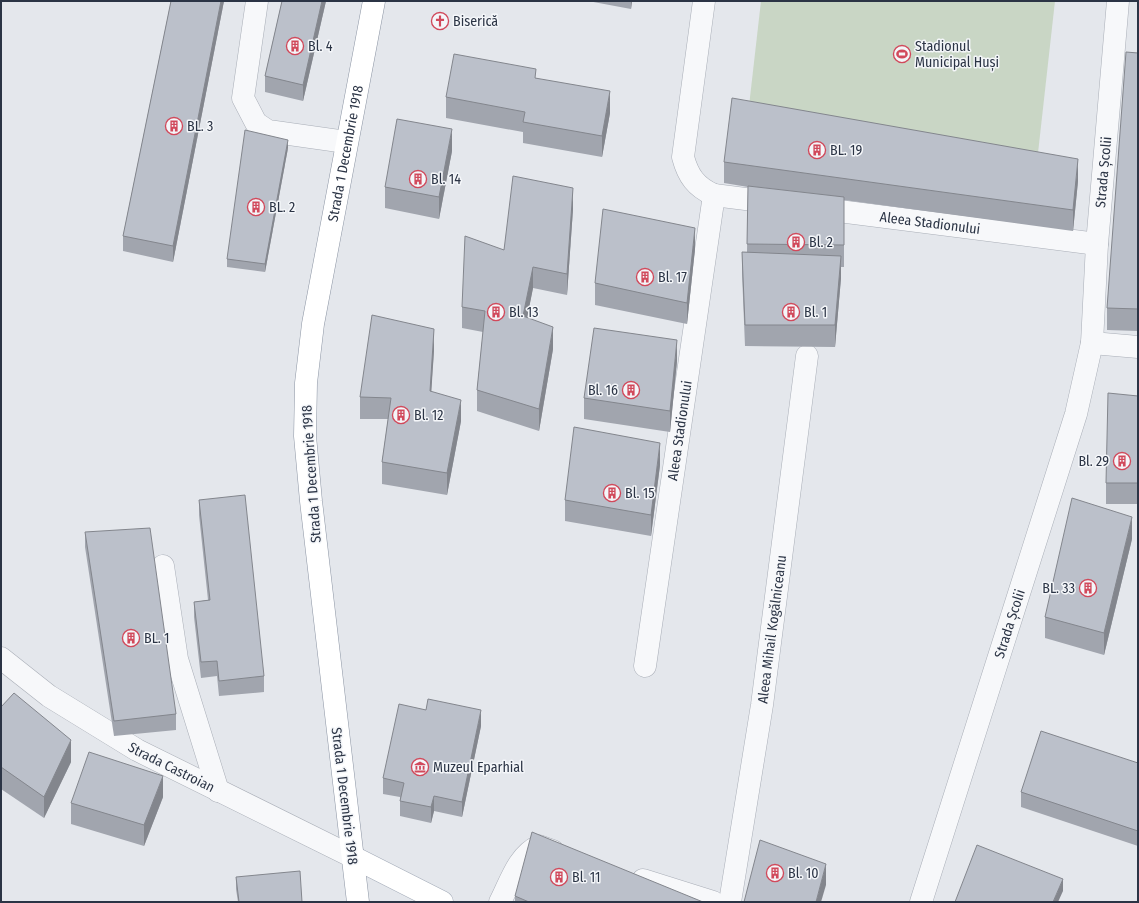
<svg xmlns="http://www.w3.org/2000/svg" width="1139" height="903" font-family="'Fira Sans Condensed',sans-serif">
	<rect width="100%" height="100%" fill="#e4e7ec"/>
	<polygon fill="#c9d6c5" points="761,1 1055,1 1038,153 749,106"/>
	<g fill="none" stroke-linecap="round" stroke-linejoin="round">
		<g stroke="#a9aeb7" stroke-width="23">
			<g id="minor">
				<polyline points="257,1 243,98 256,123 268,131 346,142"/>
				<path d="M704 1 683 157C688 176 696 187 714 195L777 203"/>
				<path id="s1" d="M815 208 1097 244"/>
				<polyline points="1092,343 1138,347"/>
				<polyline points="163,566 177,659 218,791"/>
				<path id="s2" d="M1 658 49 696 137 750 353 857"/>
				<path id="s3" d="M645 666 714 195"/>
				<polyline points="643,880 713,902"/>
				<path d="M500 902C510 883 518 855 539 846L553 851"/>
				<path id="s4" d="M730 902 762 705 807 356"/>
				<path id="s5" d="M921 902 1076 414 1092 343 1097 244 1118 1"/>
			</g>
		</g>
		<g stroke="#a3abb8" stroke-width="23">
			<polyline id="major" points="353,857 442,902"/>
		</g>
		<g stroke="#8b94a3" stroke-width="23">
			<g id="highway">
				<path id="s6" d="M358 902 311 501 305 436 306 383 313 324 374 1"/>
			</g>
		</g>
		<use href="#minor" stroke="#f7f8fa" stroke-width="22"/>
		<use href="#major" stroke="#fff" stroke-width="22"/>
		<use href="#highway" stroke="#fff" stroke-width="22"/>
	</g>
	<g fill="#a1a5ae">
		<polygon points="171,1 224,1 173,262 123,251 123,236"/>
		<polygon points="282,1 326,1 303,101 265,92 265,76"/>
		<polygon points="588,1 632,1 631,9"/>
		<polygon points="1138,53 1138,331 1107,330 1107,308"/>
		<polygon points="536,78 610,113 602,157 523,143 523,132 446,118 446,97"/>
		<polygon points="288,148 265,272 227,267 227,259"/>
		<polygon points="452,151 439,219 385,208 385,187"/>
		<polygon points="724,162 1078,181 1073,231 844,200 844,267 841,267 841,278 835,347 745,346 742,273 742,252 747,252 748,187 724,183"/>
		<polygon points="573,209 567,295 533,288 527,318 553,349 539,431 477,411 477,390 483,332 462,328 462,307 504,250"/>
		<polygon points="695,249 687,324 595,305 595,283"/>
		<polygon points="434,350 431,391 461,421 447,495 382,484 382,462 388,419 360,419 360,397"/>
		<polygon points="677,361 670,432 584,419 584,398"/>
		<polygon points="1138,396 1138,504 1106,504 1106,483"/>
		<polygon points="660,465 651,536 565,521 565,500"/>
		<polygon points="199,500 264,676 264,692 219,696 217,676 201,678 194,617 194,602 208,600 199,515"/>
		<polygon points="85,532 176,714 176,730 114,736 85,547"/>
		<polygon points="1132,539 1104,655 1045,638 1045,617"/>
		<polygon points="1,707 71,762 44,818 1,789"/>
		<polygon points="481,726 462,817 434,811 431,823 400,816 400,797 383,794 383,778"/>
		<polygon points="1138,763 1138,846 1021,807 1021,792"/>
		<polygon points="163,797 144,846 71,824 71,803"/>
		<polygon points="236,877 302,902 238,902 236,889"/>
		<polygon points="515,896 703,902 515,902"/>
	</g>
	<g fill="#83868d">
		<polygon points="221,1 224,1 173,262 173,246"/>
		<polygon points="322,1 326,1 303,101 303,85"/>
		<polygon points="631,1 632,1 631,9"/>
		<polygon points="610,91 610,113 602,157 602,136"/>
		<polygon points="452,129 452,151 439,219 439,197"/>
		<polygon points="288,140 288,148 265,272 265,264"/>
		<polygon points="1078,159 1078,181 1073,231 1073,210"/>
		<polygon points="573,188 573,209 567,295 567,274"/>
		<polygon points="695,228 695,249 687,324 687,303"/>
		<polygon points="841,256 841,278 835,347 835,325"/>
		<polygon points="533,267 533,288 523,338 523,316"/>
		<polygon points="553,327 553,349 539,431 539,409"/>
		<polygon points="434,329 434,350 430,412 430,391"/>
		<polygon points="677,340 677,361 670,432 670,411"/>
		<polygon points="461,400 461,421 447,495 447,473"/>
		<polygon points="660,443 660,465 651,536 651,515"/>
		<polygon points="1132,517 1132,539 1104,655 1104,633"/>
		<polygon points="481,710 481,726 462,817 462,802"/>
		<polygon points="71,740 71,762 44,818 44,797"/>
		<polygon points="163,776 163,797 144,846 144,825"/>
		<polygon points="434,796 434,811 431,823 431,807"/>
		<polygon points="826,864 826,885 821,902 816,902"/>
		<polygon points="1063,879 1063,891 1058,902 1053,902"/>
	</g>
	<g fill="#bbc0ca" stroke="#83868d">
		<polygon points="171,1 221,1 173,246 123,236"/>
		<polygon points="282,1 322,1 303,85 265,76"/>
		<polygon points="1126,52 1138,53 1138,309 1107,308"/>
		<polygon points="454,54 536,69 535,78 610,91 602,136 523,122 525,112 446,97"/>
		<polygon points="732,98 1078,159 1073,210 724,162"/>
		<polygon points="397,119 452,129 439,197 385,187"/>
		<polygon points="245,130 288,140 265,264 227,259"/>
		<polygon points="513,176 573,188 567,274 533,267 523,316 553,327 539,409 477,390 485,311 462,307 465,236 504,250"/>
		<polygon points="748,186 844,197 844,245 747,244"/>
		<polygon points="603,209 695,228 687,303 595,283"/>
		<polygon points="742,252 841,256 835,325 745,325"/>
		<polygon points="372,315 434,329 430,391 461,400 447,473 382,462 391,398 360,397"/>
		<polygon points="594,328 677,340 670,411 584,398"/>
		<polygon points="1108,393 1138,396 1138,483 1106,483"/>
		<polygon points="574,427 660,443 651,515 565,500"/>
		<polygon points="245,495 264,676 219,681 217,661 201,662 194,602 210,600 199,500"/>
		<polygon points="1072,498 1132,517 1104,633 1045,617"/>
		<polygon points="150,528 176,714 114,721 85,532"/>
		<polygon points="14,693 71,740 44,797 1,767 1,707"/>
		<polygon points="428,699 481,710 462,802 434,796 431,807 400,801 404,783 383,778 399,704 426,710"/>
		<polygon points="1041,731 1138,763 1138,831 1021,792"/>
		<polygon points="89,752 163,776 144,825 71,803"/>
		<polygon points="532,832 703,902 529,902 515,896"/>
		<polygon points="760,840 826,864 816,902 744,902"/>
		<polygon points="977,845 1063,879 1053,902 955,902"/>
		<polygon points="300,871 302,902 239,902 236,877"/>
	</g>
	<defs>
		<g id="church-ring" transform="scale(0.9)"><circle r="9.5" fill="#f4f6f9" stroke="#d1495b" stroke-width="1.5"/><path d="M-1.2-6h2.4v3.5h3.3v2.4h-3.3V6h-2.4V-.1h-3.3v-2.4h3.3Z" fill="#d1495b"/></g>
		<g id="building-ring" transform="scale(0.9)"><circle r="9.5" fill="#f4f6f9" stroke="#d1495b" stroke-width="1.5"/><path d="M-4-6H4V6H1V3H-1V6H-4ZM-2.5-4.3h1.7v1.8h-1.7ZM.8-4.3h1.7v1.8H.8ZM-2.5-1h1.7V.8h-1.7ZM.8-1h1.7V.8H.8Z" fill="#d1495b"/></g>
		<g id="stadium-ring" transform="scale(0.9)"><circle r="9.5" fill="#f4f6f9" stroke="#d1495b" stroke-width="1.5"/><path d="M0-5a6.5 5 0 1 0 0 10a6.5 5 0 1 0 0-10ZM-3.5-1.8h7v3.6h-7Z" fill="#d1495b"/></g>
		<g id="museum-ring" transform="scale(0.9)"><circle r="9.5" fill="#f4f6f9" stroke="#d1495b" stroke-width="1.5"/><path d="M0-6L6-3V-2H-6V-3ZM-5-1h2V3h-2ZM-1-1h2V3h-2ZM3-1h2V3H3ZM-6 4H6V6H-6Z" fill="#d1495b"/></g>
	</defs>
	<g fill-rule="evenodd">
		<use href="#church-ring" x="440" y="21"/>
		<use href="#building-ring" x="295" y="46"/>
		<use href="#stadium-ring" x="902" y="54"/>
		<use href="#building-ring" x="174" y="126"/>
		<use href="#building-ring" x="817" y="150"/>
		<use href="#building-ring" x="418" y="179"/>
		<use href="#building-ring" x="256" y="207"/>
		<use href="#building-ring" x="796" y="242"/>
		<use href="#building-ring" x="645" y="277"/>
		<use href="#building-ring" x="496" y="312"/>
		<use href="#building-ring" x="791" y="312"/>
		<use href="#building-ring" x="631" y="390"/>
		<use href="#building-ring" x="401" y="415"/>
		<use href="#building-ring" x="1122" y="461"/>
		<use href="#building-ring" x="612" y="493"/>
		<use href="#building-ring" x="1088" y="588"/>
		<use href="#building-ring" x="131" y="638"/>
		<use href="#museum-ring" x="420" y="767"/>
		<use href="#building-ring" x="775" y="873"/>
		<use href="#building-ring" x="559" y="877"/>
	</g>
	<g text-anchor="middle" stroke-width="3" stroke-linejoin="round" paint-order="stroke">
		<g font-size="14" fill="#2b3445" stroke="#f4f6f9" text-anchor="start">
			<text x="453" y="26">Biserică</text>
			<text x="308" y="51">Bl. 4</text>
			<text x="915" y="51">Stadionul<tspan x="915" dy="16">Municipal Huși</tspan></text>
			<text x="187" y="131">BL. 3</text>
			<text x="830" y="155">BL. 19</text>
			<text x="431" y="184">Bl. 14</text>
			<text x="269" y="212">BL. 2</text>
			<text x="809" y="247">Bl. 2</text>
			<text x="658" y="282">Bl. 17</text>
			<text x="509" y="317">Bl. 13</text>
			<text x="804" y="317">Bl. 1</text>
			<text x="618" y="395" text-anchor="end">Bl. 16</text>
			<text x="414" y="420">Bl. 12</text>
			<text x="1109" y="466" text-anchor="end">Bl. 29</text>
			<text x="625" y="498">Bl. 15</text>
			<text x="1075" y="593" text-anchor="end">BL. 33</text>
			<text x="144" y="643">BL. 1</text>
			<text x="433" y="772">Muzeul Eparhial</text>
			<text x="788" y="878">Bl. 10</text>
			<text x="572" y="882">Bl. 11</text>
		</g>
		<g font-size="14" fill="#2b3445" stroke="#f4f6f9">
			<text dy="5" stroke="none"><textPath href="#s6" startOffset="755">Strada 1 Decembrie 1918</textPath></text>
			<text dy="5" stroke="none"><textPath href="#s5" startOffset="756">Strada Școlii</textPath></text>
			<text dy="5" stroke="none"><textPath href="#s1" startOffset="116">Aleea Stadionului</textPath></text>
			<text dy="5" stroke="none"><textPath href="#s3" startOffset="238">Aleea Stadionului</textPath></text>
			<text transform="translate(311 474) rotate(-94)" y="5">Strada 1 Decembrie 1918</text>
			<text dy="5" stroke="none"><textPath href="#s5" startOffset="292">Strada Școlii</textPath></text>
			<text dy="5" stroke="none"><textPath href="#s4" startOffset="276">Aleea Mihail Kogălniceanu</textPath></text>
			<text dy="5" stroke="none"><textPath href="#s2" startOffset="203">Strada Castroian</textPath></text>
			<text transform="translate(345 796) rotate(83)" y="5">Strada 1 Decembrie 1918</text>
		</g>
	</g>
	<rect width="1139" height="903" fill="none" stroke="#2b3445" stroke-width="4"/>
</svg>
